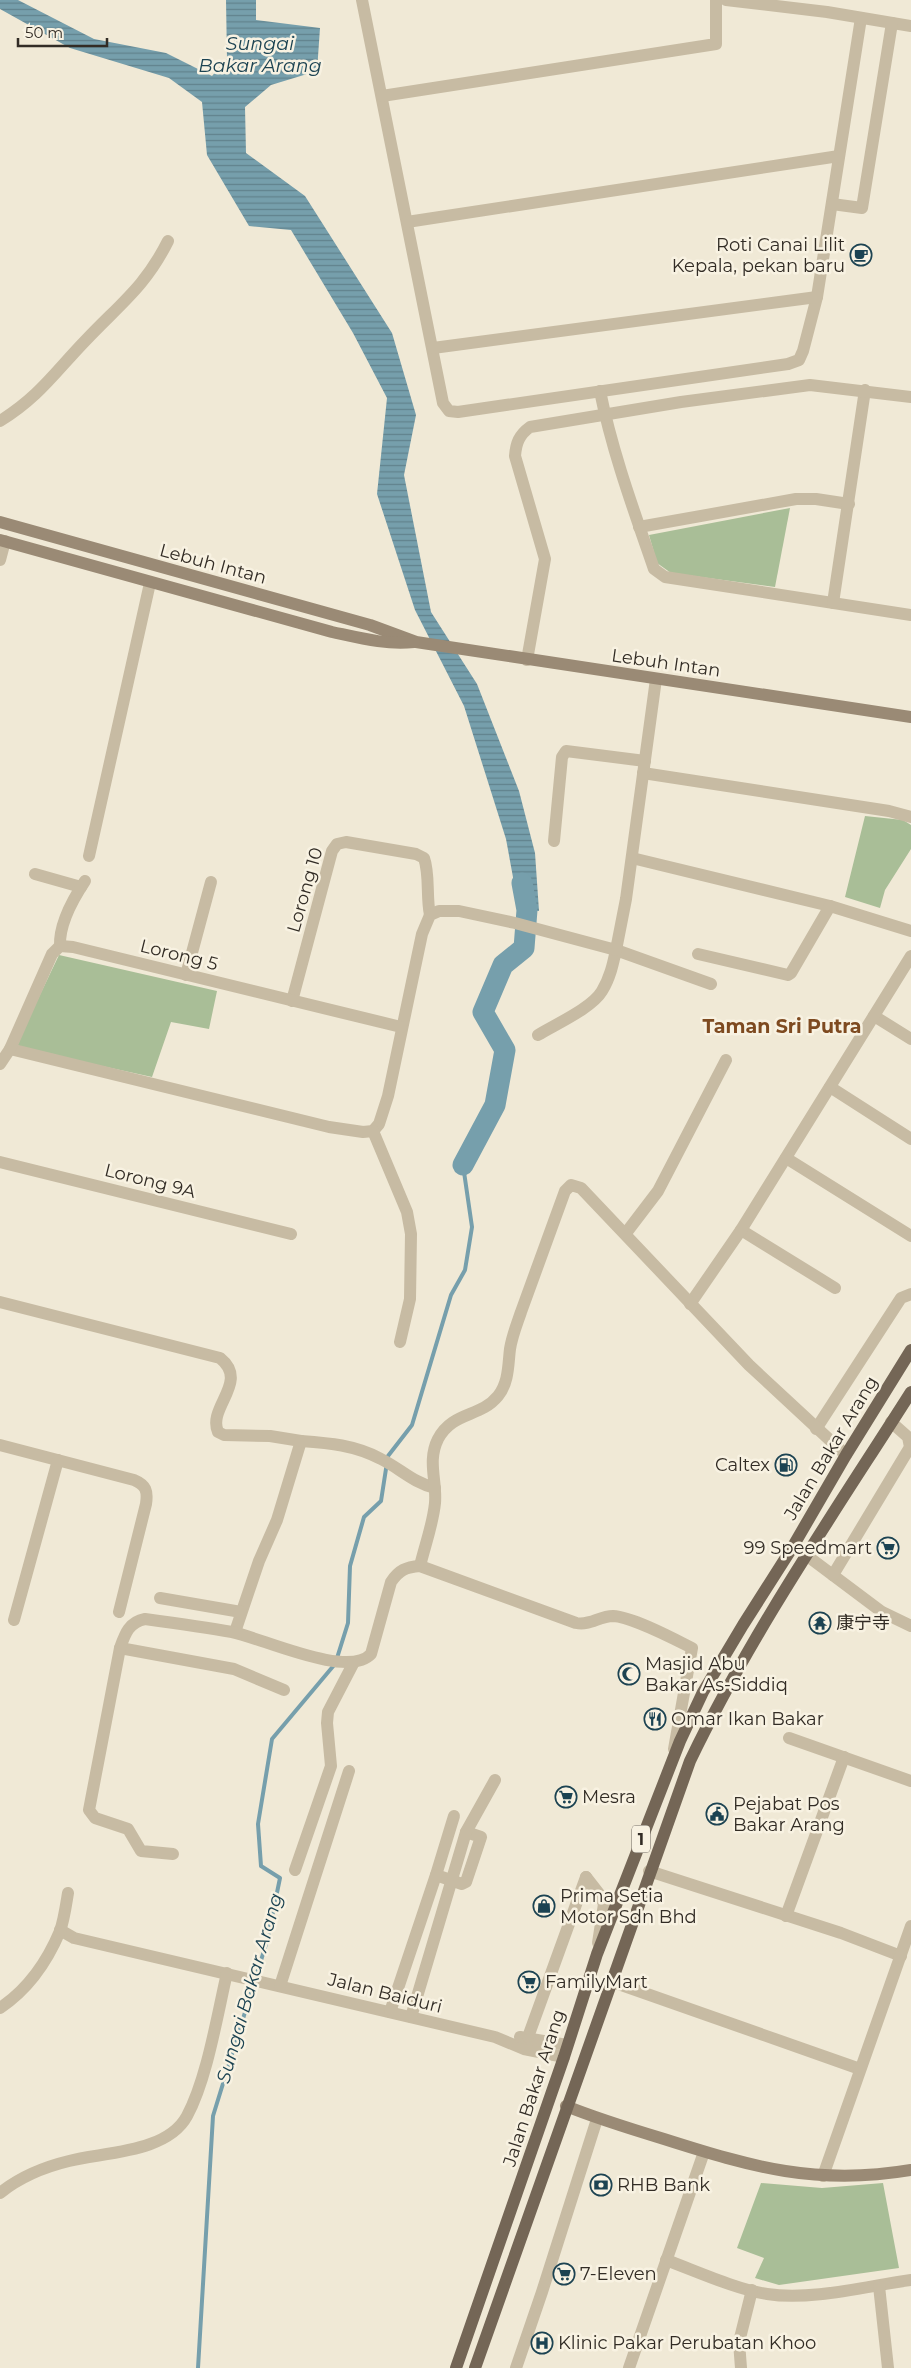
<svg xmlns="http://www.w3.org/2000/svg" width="911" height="2368" font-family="Montserrat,'Noto Sans SC',sans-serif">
	<defs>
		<pattern id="water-rules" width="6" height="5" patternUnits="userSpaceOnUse" patternTransform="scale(1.25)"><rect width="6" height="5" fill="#769fac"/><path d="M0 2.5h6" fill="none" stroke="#61828c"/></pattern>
	</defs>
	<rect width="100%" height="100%" fill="#f0e9d6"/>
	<g fill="#a9be97">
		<polygon points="790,508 775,587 671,573 657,563 649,535"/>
		<polygon points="865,816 903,820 911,825 911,849 885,890 880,908 845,897"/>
		<polygon points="59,955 217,991 209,1029 171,1022 152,1077 15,1047"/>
		<polygon points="761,2183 822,2188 883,2183 899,2268 779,2285 755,2278 764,2258 737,2248"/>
	</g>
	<polygon fill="url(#water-rules)" points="0,0 18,0 94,39 166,53 212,76 227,59 226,0 256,0 256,20 320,28 317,71 271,85 245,107 246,153 305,196 392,333 416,415 404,475 431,612 477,684 519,791 535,853 539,911 519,910 506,839 464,706 415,610 377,494 387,398 353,333 291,230 249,226 207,155 202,102 169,78 70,48 0,9"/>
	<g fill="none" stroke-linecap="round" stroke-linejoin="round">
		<g stroke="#769fac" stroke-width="4">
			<polyline points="337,1658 348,1623 350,1566 364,1517 381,1501 388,1456 412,1425 451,1295 465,1270 472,1227 463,1165"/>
			<polyline points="198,2368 213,2116 267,1941 280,1878 261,1866 258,1824 272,1739 335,1664"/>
		</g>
		<polyline stroke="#769fac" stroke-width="21" points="463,1165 495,1105 505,1050 483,1012 503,965 524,948 527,910 522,883"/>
		<g stroke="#c7bba3" stroke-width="12">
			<polyline points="362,0 443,403 449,411 458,412 788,364 799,360 803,351 817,297 861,18"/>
			<polyline points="726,0 827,12 911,26"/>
			<polyline points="382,96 716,44 716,0"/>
			<polyline points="832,204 862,208 892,23"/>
			<polyline points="407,222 839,156"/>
			<polyline points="433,348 817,297"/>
			<path d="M600 391C612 451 634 511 654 569L665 577 911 615"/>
			<path d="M0 421C39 397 55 372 86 340 120 304 145 287 168 241"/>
			<polyline points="639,527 796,499 816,499 849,504"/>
			<polyline points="0,560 5,541"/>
			<polyline points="833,603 865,390"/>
			<path d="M527 660 545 559 515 456C516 443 519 435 530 427L681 402 810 385 911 397"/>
			<polyline points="643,773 889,811 911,817"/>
			<polyline points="554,841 562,757 566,751 645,761"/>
			<polyline points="89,856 150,583"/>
			<polyline points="632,858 830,906 911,931"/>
			<polyline points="35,874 81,887"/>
			<path d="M60 946C59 924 73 899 85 881"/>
			<polyline points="698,954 788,975 791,973 830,906"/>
			<polyline points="186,975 211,882"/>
			<path d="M292 1001 332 851 337 844 346 842 416 854 424 858C430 875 426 896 430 915"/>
			<polyline points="874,1016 911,1039"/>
			<path d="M538 1035C556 1024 592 1008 602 991 610 978 613 964 616 950L711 984"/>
			<polyline points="10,1049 329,1127 363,1132 373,1131 379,1124 388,1096 422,934 430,915 439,911 459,911 515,923 616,950 626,899 656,679"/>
			<polyline points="0,1064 10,1049 52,954 60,946 73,947 401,1027"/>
			<polyline points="830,1087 911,1139"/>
			<polyline points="373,1131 407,1212 411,1234 410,1299 400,1342"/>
			<polyline points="786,1158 911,1236"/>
			<polyline points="0,1162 291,1234"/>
			<polyline points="741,1230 835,1288"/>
			<polyline points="626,1233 658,1191 726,1060"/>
			<path d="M0 1302 220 1358C250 1382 207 1407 218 1432L224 1435 270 1436 301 1441 277 1520 259 1561 235 1632"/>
			<polyline points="690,1304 741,1230 911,956"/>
			<polyline points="816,1429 901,1298 911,1294"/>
			<path d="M301 1441C329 1443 355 1445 381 1459 401 1469 412 1482 435 1488"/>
			<path d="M0 1445 134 1480C146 1485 148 1491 146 1504L119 1612"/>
			<polyline points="806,1555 882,1612 911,1626"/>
			<path d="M420 1566C425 1545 433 1524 435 1503 437 1481 427 1461 438 1439 453 1411 480 1418 498 1396 509 1382 508 1365 510 1349 512 1336 517 1324 521 1312L565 1191 571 1185 581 1188 749 1365 846 1455"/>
			<polyline points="833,1575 910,1447 908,1437 891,1422"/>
			<polyline points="160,1598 241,1612"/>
			<polyline points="14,1620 58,1460"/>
			<polyline points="120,1648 234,1669 284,1690"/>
			<polyline points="789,1738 911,1781"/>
			<polyline points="454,1816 436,1875 462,1884 466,1882 481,1837 466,1832"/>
			<path d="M173 1854 141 1851 128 1829 95 1818 89 1810 120 1648C125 1634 129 1622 145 1619 174 1623 203 1627 232 1632 262 1638 348 1679 371 1654L391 1582C399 1570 406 1567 420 1566L576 1623C590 1626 599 1616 613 1616 633 1617 674 1639 692 1648L674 1749"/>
			<polyline points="295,1870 331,1766 327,1723 328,1712 354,1662"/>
			<polyline points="649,1871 841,1933 901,1956"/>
			<polyline points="586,1877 600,1895 604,1904 598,1943"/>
			<polyline points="786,1916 844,1757"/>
			<polyline points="60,1930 74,1938 495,2037 524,2049 564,2057"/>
			<polyline points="610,1981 860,2069"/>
			<polyline points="280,1986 349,1771"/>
			<path d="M0 2008C27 1990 47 1962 60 1931 64 1920 66 1905 68 1893"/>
			<polyline points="390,2012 436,1875"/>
			<polyline points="411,2017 466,1832 495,1780"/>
			<polyline points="520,2037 567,2045"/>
			<polyline points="528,2037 586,1877"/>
			<polyline points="823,2176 911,1926"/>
			<path d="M0 2193C20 2177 44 2167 69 2161 104 2152 167 2153 187 2116 207 2079 217 2016 227 1973"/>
			<path d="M666 2260C696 2271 738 2290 767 2294 811 2301 867 2286 911 2280"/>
			<polyline points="879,2286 888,2368"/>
			<polyline points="516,2368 542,2292 597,2119"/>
			<polyline points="629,2368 704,2152"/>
			<polyline points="741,2368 739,2342 752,2290"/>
		</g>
		<g stroke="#9a8a75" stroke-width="12">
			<polyline points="0,522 370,625 416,642 911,717"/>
			<path d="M0 540 332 632C360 638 386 645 414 642"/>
			<path d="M566 2106C598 2119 631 2129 664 2139 752 2167 817 2186 911 2170"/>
		</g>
		<g stroke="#746656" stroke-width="12">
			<polyline points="456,2368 564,2057 597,1954 680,1741 703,1692 743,1625 792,1548 846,1455 911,1350"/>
			<path d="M475 2368 690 1761C752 1632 834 1513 911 1392"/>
		</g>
	</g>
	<defs>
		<g id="cafe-ring" transform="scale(1.125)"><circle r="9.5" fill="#f8f2e2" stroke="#1c4352" stroke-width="1.5"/><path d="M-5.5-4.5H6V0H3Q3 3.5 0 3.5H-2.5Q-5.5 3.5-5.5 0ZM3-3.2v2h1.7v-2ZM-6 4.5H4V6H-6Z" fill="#1c4352"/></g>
		<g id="fuel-ring" transform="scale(1.125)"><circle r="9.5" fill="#f8f2e2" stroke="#1c4352" stroke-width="1.5"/><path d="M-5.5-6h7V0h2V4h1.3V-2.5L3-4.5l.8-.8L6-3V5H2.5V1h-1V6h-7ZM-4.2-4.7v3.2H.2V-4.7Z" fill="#1c4352"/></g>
		<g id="supermarket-ring" transform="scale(1.125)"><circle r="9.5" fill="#f8f2e2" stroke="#1c4352" stroke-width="1.5"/><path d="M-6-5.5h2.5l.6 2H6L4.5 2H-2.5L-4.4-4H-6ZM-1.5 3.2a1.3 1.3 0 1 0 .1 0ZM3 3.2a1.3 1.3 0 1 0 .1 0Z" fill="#1c4352"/></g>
		<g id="temple-ring" transform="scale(1.125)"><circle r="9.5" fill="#f8f2e2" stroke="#1c4352" stroke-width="1.5"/><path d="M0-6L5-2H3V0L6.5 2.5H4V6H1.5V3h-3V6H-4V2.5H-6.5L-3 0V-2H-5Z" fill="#1c4352"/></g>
		<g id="mosque-ring" transform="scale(1.125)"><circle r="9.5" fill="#f8f2e2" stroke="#1c4352" stroke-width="1.5"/><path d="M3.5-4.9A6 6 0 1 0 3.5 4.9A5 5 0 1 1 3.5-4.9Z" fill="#1c4352"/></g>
		<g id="restaurant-ring" transform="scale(1.125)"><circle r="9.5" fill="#f8f2e2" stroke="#1c4352" stroke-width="1.5"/><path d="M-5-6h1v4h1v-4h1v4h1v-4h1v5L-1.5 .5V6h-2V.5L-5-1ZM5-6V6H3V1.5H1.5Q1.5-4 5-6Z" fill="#1c4352"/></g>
		<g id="civic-ring" transform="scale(1.125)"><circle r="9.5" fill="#f8f2e2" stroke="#1c4352" stroke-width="1.5"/><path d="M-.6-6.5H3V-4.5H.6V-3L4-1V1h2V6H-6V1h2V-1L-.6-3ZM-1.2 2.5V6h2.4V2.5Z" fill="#1c4352"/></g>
		<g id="shop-ring" transform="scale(1.125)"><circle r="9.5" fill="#f8f2e2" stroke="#1c4352" stroke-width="1.5"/><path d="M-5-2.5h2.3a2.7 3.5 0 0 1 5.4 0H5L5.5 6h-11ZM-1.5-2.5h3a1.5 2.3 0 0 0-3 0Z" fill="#1c4352"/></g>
		<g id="bank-ring" transform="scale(1.125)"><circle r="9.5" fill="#f8f2e2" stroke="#1c4352" stroke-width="1.5"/><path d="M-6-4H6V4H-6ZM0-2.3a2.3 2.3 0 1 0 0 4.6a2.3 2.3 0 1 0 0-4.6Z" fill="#1c4352"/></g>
		<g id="hospital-ring" transform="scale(1.125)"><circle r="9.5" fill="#f8f2e2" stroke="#1c4352" stroke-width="1.5"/><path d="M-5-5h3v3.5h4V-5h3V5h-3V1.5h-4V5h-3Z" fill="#1c4352"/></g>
	</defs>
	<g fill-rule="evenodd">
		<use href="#cafe-ring" x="861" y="255"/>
		<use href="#fuel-ring" x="786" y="1465"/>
		<use href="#supermarket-ring" x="888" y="1548"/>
		<use href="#temple-ring" x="820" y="1623"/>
		<use href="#mosque-ring" x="629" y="1674"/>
		<use href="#restaurant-ring" x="655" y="1719"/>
		<use href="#supermarket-ring" x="566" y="1797"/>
		<use href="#civic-ring" x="717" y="1814"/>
		<use href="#shop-ring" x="544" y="1906"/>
		<use href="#supermarket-ring" x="529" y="1982"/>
		<use href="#bank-ring" x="601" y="2185"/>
		<use href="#supermarket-ring" x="564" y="2274"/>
		<use href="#hospital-ring" x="542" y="2343"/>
	</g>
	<g text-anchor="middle" stroke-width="5" stroke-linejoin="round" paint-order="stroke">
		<rect fill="#f8f2e2" stroke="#6d675e" stroke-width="1" x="632" y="1825.5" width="18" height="27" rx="4"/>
		<g font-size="16" font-weight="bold" fill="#322c25">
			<text x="641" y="1845">1</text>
		</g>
		<g font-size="18" fill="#322c25" stroke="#f8f2e2" text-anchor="start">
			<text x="845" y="251" text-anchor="end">Roti Canai Lilit<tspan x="845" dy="21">Kepala, pekan baru</tspan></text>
			<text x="770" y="1471" text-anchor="end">Caltex</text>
			<text x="872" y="1554" text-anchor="end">99 Speedmart</text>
			<text x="836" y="1629">康宁寺</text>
			<text x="645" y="1670">Masjid Abu<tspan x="645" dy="21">Bakar As-Siddiq</tspan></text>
			<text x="671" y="1725">Omar Ikan Bakar</text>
			<text x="582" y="1803">Mesra</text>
			<text x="733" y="1810">Pejabat Pos<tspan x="733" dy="21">Bakar Arang</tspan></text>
			<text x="560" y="1902">Prima Setia<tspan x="560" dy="21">Motor Sdn Bhd</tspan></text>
			<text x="545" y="1988">FamilyMart</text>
			<text x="617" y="2191">RHB Bank</text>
			<text x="580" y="2280">7-Eleven</text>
			<text x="558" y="2349">Klinic Pakar Perubatan Khoo</text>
		</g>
		<g font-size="18" fill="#322c25" stroke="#f8f2e2">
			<text transform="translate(213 564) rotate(15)" y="6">Lebuh Intan</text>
			<text transform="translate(666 663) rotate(8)" y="6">Lebuh Intan</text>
			<text transform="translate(305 890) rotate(-74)" y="6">Lorong 10</text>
			<text transform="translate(179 955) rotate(14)" y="6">Lorong 5</text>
			<text transform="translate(150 1181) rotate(14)" y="6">Lorong 9A</text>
			<text transform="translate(831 1448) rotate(-59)" y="6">Jalan Bakar Arang</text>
			<text transform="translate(385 1993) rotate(14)" y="6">Jalan Baiduri</text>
			<text transform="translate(534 2088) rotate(-72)" y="6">Jalan Bakar Arang</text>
		</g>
		<g font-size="19" font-style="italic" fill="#1c4352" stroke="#f8f2e2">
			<text x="260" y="50">Sungai<tspan x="260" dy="22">Bakar Arang</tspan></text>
			<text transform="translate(249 1988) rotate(-74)" y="7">Sungai Bakar Arang</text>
		</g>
		<g font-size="19" font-weight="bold" fill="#7e4a20" stroke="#f8f2e2">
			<text x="782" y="1033">Taman Sri Putra</text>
		</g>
	</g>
	<path d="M18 38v8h89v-8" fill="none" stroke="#322c25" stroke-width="2.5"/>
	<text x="25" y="38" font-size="15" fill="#322c25" stroke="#f8f2e2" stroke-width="4" paint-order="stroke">50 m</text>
</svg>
